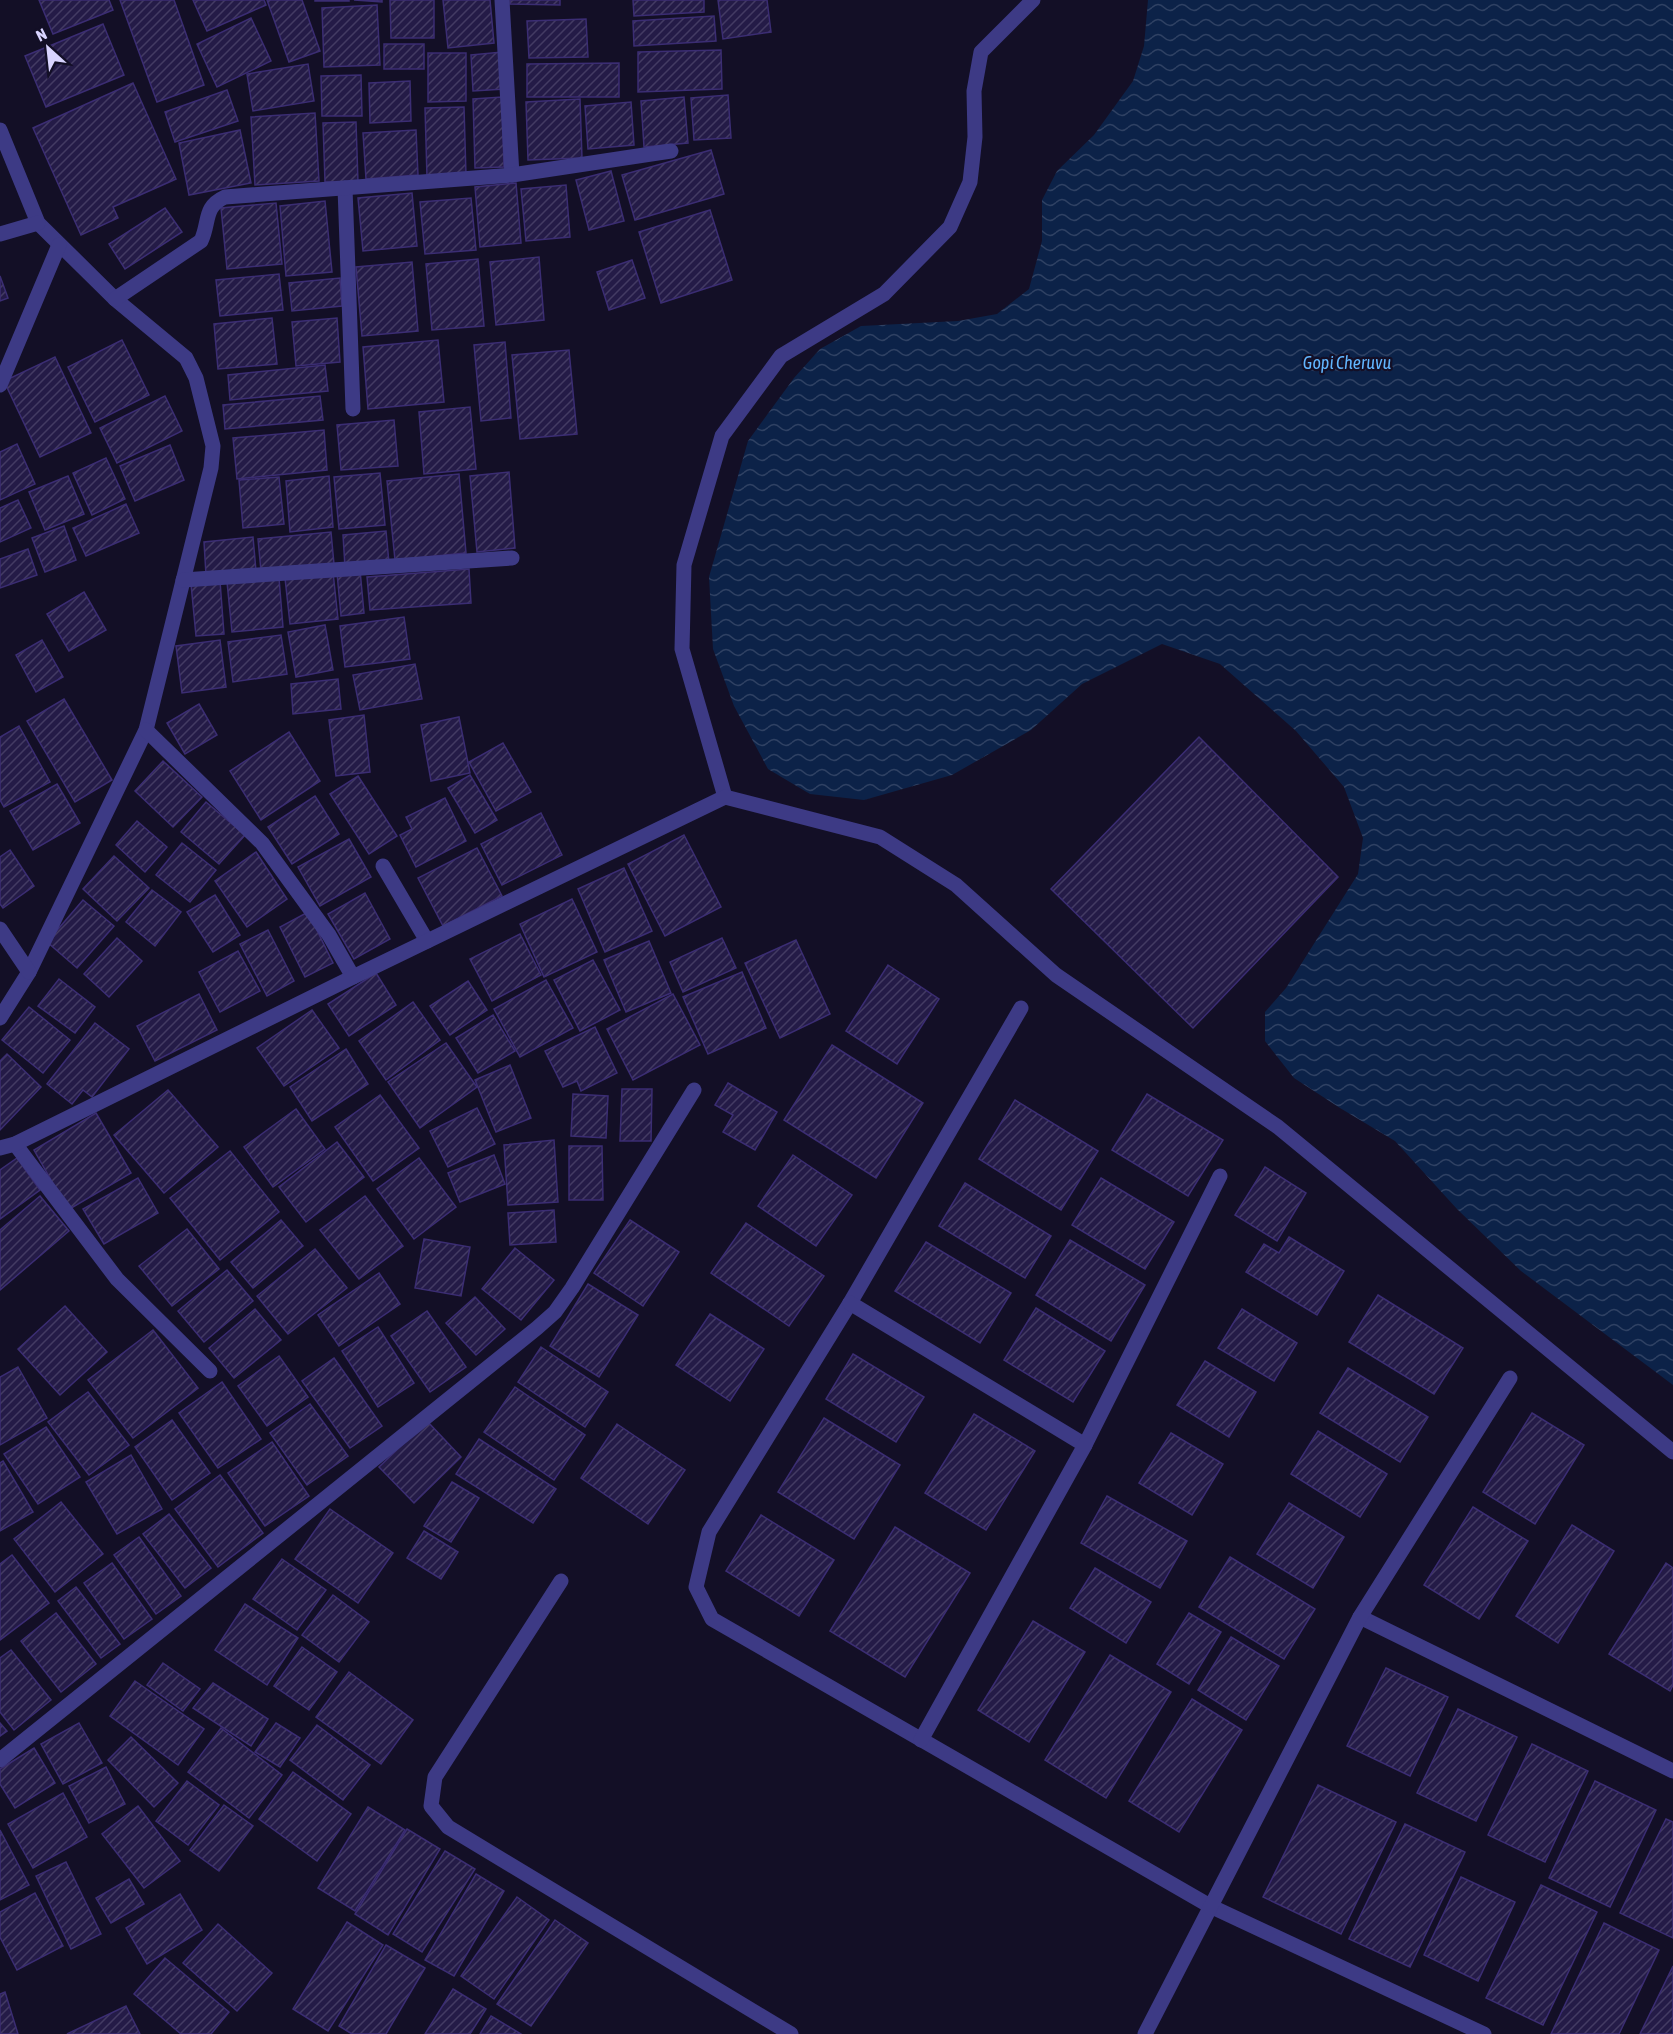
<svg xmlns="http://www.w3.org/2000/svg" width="1673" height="2034" font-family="'Asap Condensed',sans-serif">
	<defs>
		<pattern id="water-waves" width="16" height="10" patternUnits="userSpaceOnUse" patternTransform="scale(1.5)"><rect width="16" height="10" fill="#0c2248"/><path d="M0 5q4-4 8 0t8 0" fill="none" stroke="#2f4163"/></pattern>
		<pattern id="building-hatch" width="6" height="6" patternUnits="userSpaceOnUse" patternTransform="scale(1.5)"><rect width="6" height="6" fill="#241b47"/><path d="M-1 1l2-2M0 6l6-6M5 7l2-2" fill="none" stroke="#433b63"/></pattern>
	</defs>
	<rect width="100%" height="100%" fill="#130f26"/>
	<polygon fill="url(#water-waves)" points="1148,0 1673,0 1673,1385 1521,1271 1457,1209 1395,1141 1340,1108 1294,1078 1265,1041 1265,1012 1286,988 1358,874 1363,838 1344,787 1296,731 1220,664 1162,644 1082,684 1031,730 952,775 864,800 810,794 768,769 734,706 713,649 709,577 748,441 794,378 820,349 861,326 958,321 997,314 1029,289 1042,241 1042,200 1057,171 1094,135 1133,81 1144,46"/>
	<g fill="url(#building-hatch)" stroke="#3b2d73" stroke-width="1.5">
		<polygon points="39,0 109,0 113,10 53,34"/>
		<polygon points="120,0 174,0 204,85 157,102"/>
		<polygon points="193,0 264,0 266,5 207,31"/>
		<polygon points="267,0 302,0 320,51 289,62"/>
		<rect x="315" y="0" width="34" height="1"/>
		<polygon points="354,0 382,0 382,2"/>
		<polygon points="390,0 434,0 434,38 391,38"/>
		<polygon points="443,0 490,0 494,43 448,48"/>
		<polygon points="510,0 560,0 560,5 510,4"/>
		<polygon points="633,0 704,0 704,12 634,16"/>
		<polygon points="718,0 767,0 771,32 723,39"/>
		<polygon points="377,5 380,65 324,67 322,8"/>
		<polygon points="714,16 716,41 634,46 633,21"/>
		<polygon points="251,18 271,61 217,87 197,44"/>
		<polygon points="586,19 588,57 529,58 527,21"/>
		<polygon points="103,24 124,75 46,107 25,56"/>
		<rect x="384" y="44" width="40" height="25"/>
		<polygon points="721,50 722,89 638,92 638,52"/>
		<polygon points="502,52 505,89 473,91 471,55"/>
		<polygon points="428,53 466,53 466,101 428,102"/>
		<polygon points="619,63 619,97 527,97 527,64"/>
		<polygon points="308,64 314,101 253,111 247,74"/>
		<polygon points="361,75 362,116 322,116 321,76"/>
		<polygon points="410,81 411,121 370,123 369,83"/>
		<polygon points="133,83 176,179 113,207 118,218 81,235 33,128"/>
		<polygon points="227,90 238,121 175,142 165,112"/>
		<polygon points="728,95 731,138 694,140 691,98"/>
		<polygon points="502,97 504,167 475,168 473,99"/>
		<polygon points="684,97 688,143 644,147 641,101"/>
		<polygon points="580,99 582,158 528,160 526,102"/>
		<polygon points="631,102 634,145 588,149 585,106"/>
		<polygon points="464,107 466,175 427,177 425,108"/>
		<polygon points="315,113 319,181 255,185 251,117"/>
		<polygon points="356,122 358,182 325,182 323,123"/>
		<polygon points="240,130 251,183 189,195 179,143"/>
		<polygon points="416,130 418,175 366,179 363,133"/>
		<polygon points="711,150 724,194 635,220 622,175"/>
		<polygon points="611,171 624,221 589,230 576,180"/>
		<polygon points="516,183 521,243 480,247 475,187"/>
		<polygon points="566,185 570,237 526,241 521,189"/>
		<polygon points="412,193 417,246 363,251 358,198"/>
		<polygon points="471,198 476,250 425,254 420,202"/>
		<polygon points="325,201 332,272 286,276 280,206"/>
		<polygon points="276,203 282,264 227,269 221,208"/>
		<polygon points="165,208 182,232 125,269 109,244"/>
		<polygon points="710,210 732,280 661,303 639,232"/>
		<polygon points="539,257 544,320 496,325 490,262"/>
		<polygon points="478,259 484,326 432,330 426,264"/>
		<polygon points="632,260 645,298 609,310 597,272"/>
		<polygon points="412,262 418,331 362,336 356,267"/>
		<polygon points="279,274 283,310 220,316 216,280"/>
		<polygon points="0,276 8,298 0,301"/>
		<polygon points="340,278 342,306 292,311 289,283"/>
		<polygon points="272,318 277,364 218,369 214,324"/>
		<polygon points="337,318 340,362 296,366 292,322"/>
		<polygon points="122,340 149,395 95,422 68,367"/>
		<polygon points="438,340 444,402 368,409 363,347"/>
		<polygon points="505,342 511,418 481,421 474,345"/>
		<polygon points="569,350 577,434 520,439 512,355"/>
		<polygon points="55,357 91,433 40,457 4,381"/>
		<polygon points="325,365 328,391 230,400 228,375"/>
		<polygon points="165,396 182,431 117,463 100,428"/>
		<polygon points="320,396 323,420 225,429 223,405"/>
		<polygon points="470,407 476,469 424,474 419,412"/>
		<polygon points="394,420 398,466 341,470 337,425"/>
		<polygon points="324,430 327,470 237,479 233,438"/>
		<polygon points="17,444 35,484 0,500 0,452"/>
		<polygon points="170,445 184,480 135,501 120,466"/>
		<polygon points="106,458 125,499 92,515 73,473"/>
		<polygon points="509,472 515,548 477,552 470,476"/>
		<polygon points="380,473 385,525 339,529 334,477"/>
		<polygon points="459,474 466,553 395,560 387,481"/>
		<polygon points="68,476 84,514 45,530 29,492"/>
		<polygon points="329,476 333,527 290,532 286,481"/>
		<polygon points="279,477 284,524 243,528 239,480"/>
		<polygon points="18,500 31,528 0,542 0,508"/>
		<polygon points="126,504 139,533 86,556 73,528"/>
		<polygon points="64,526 76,560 45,572 32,538"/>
		<polygon points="386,531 389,563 345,567 343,535"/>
		<polygon points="331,532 334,564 261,571 258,539"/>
		<polygon points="253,537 256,571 206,575 204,542"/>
		<polygon points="28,549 37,575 0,588 0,559"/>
		<polygon points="469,569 471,603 370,610 367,577"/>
		<polygon points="360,570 364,613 341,616 337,573"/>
		<polygon points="333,572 338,619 290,624 285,578"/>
		<polygon points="279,578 283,627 232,632 227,582"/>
		<polygon points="220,581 224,634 196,636 191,584"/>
		<polygon points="84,592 106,630 69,651 47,614"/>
		<polygon points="404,617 410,659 345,667 340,626"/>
		<polygon points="325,625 333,670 296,677 288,632"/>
		<polygon points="281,635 287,674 233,682 228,642"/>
		<polygon points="42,640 63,677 36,692 16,655"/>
		<polygon points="220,640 226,687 182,693 176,646"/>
		<polygon points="415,664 422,699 360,710 353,675"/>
		<polygon points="338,679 341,709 293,714 291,684"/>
		<polygon points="64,699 112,780 75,802 27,721"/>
		<polygon points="199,704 217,735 185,754 167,723"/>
		<polygon points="364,715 370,772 336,776 329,720"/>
		<polygon points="459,717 470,773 431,781 421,725"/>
		<polygon points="19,726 50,782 4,807 0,800 0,737"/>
		<polygon points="289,732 320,781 261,820 230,771"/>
		<polygon points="1199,737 1338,877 1193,1028 1051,889"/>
		<polygon points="503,743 531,792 496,811 469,762"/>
		<polygon points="163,761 202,797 173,827 135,791"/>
		<polygon points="470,775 497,820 475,833 448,788"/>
		<polygon points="358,776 397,836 369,854 330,794"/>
		<polygon points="57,784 80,823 33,850 10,811"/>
		<polygon points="315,796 339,834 292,864 268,827"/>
		<polygon points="445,798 466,841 416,867 400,835 412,829 406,817"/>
		<polygon points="206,802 245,835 219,864 181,832"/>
		<polygon points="541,813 562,855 502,885 481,844"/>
		<polygon points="137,821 167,847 145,872 116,845"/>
		<polygon points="684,835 721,907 665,936 628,864"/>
		<polygon points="349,839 371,877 320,906 298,867"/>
		<polygon points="182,843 216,870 190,902 156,875"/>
		<polygon points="477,848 502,896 443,926 418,878"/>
		<polygon points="10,850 34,886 3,908 0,904 0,857"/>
		<polygon points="256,852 287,899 247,927 215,881"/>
		<polygon points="114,856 149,888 117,921 83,889"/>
		<polygon points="624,868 652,931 605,952 578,889"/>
		<polygon points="152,890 181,912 155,946 126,922"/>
		<polygon points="365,893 390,939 354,959 328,914"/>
		<polygon points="215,895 240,935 213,952 187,912"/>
		<polygon points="572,899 597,952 544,977 520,924"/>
		<polygon points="83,900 114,926 77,968 47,942"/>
		<polygon points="308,912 333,963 305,977 280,927"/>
		<polygon points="268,930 294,981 267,996 240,944"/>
		<polygon points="520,934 541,975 492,1001 470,959"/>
		<polygon points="117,938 142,961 109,997 84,974"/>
		<polygon points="722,938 736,968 683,992 670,962"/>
		<polygon points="796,940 830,1014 780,1038 745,963"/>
		<polygon points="649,941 671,993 626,1012 604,960"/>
		<polygon points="238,951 260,991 220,1012 199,972"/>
		<polygon points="593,960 620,1010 580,1031 554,980"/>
		<polygon points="888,965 939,999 897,1064 846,1031"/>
		<polygon points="742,972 766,1028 708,1054 683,997"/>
		<polygon points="376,973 396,1005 349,1036 328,1004"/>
		<polygon points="59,979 95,1007 75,1033 38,1006"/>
		<polygon points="546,980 573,1028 520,1057 494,1009"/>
		<polygon points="468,981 487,1010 450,1035 430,1006"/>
		<polygon points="199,994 217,1030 155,1061 137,1026"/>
		<polygon points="673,994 700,1045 633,1080 607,1029"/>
		<polygon points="413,1002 440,1040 386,1080 359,1041"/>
		<polygon points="29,1007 70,1040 43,1073 2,1040"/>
		<polygon points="312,1010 339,1048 284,1086 257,1048"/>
		<polygon points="493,1015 515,1051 478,1073 456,1038"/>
		<polygon points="95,1023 129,1049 92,1097 83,1090 72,1104 47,1084"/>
		<polygon points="595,1027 617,1073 581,1091 577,1081 563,1087 545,1051"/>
		<polygon points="446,1043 477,1087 420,1128 388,1082"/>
		<polygon points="832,1045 923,1103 876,1178 784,1120"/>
		<polygon points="346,1049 368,1084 312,1121 290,1087"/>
		<polygon points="7,1054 41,1087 0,1130 0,1061"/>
		<polygon points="510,1065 531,1118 496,1132 475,1080"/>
		<polygon points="728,1083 777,1112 755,1150 723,1132 733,1115 715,1105"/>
		<polygon points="622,1089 652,1089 651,1141 620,1141"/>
		<polygon points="168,1090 218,1147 164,1193 114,1135"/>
		<polygon points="573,1094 608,1096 606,1138 571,1136"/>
		<polygon points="1147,1094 1223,1140 1188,1196 1112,1150"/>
		<polygon points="380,1095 419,1148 373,1181 335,1127"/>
		<polygon points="1015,1100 1098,1151 1061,1210 979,1159"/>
		<polygon points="477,1108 495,1144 448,1167 430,1131"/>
		<polygon points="296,1109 325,1149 273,1187 244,1147"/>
		<polygon points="96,1113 131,1173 68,1210 34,1150"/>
		<polygon points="554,1140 558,1202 508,1205 504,1145"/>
		<polygon points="337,1142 364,1177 306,1222 279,1187"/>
		<polygon points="569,1146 602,1146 603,1200 569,1200"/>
		<polygon points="230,1151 279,1212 220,1260 170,1198"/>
		<polygon points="494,1155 505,1184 460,1202 448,1173"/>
		<polygon points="793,1155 852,1195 816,1246 758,1206"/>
		<polygon points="17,1158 40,1190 0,1219 0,1170"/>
		<polygon points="419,1158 456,1207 414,1239 377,1189"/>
		<polygon points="1265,1167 1306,1193 1277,1241 1235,1215"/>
		<polygon points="138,1178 158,1213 104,1244 83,1209"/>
		<polygon points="1101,1178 1174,1222 1145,1269 1072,1225"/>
		<polygon points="965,1183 1051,1236 1025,1278 939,1226"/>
		<polygon points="40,1196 69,1231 0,1290 0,1230"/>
		<polygon points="365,1196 403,1246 359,1279 320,1230"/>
		<polygon points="554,1210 556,1242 510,1245 508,1213"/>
		<polygon points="281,1220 303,1246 253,1288 231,1262"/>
		<polygon points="630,1220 679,1252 643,1306 594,1273"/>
		<polygon points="746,1223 824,1276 789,1326 711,1273"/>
		<polygon points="187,1229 219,1269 172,1306 139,1266"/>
		<polygon points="1289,1237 1344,1271 1317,1315 1246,1272 1264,1244 1279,1253"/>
		<polygon points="424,1239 470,1247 461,1296 415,1288"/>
		<polygon points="1070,1240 1145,1285 1111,1341 1036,1295"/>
		<polygon points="926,1242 1011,1293 980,1343 895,1291"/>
		<polygon points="515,1248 554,1280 521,1320 482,1289"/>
		<polygon points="315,1249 347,1288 288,1334 257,1296"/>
		<polygon points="227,1270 253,1301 204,1342 178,1311"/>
		<polygon points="379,1273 400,1304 339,1346 318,1315"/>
		<polygon points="588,1284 638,1315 599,1377 550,1346"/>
		<polygon points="1378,1295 1463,1348 1434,1394 1349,1342"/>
		<polygon points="475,1297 505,1329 476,1355 446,1323"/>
		<polygon points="65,1306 107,1352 60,1395 18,1349"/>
		<polygon points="1036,1308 1105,1351 1073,1402 1004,1360"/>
		<polygon points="255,1309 281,1340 234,1378 209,1348"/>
		<polygon points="1242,1309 1297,1343 1274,1381 1218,1348"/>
		<polygon points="427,1311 466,1367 430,1392 391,1336"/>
		<polygon points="710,1314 764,1349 730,1401 676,1365"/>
		<polygon points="378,1327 414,1383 378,1407 342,1351"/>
		<polygon points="153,1330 198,1388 133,1438 88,1380"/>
		<polygon points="541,1347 608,1392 585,1427 518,1382"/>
		<polygon points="853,1354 924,1397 896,1442 826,1399"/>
		<polygon points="279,1356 308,1397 267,1426 238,1386"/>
		<polygon points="334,1358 382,1426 350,1448 302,1381"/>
		<polygon points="1205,1361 1256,1392 1229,1437 1177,1405"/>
		<polygon points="18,1367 47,1418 0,1445 0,1377"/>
		<polygon points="1348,1368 1428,1417 1400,1462 1320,1413"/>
		<polygon points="222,1382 261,1439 218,1468 179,1413"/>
		<polygon points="515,1387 585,1435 554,1480 484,1432"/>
		<polygon points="88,1392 129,1445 89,1475 48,1422"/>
		<polygon points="310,1404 348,1456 307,1485 270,1433"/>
		<polygon points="1532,1413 1584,1445 1535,1524 1483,1492"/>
		<polygon points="974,1414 1035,1451 986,1530 925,1493"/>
		<polygon points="824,1418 900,1465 854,1539 778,1492"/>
		<polygon points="172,1420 210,1473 172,1500 135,1447"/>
		<polygon points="427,1421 461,1457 414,1503 379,1467"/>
		<polygon points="617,1424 685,1470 648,1524 581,1478"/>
		<polygon points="46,1427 80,1477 38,1504 4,1454"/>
		<polygon points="1318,1431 1387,1474 1360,1517 1291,1474"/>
		<polygon points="1171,1433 1223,1464 1192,1515 1139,1483"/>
		<polygon points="479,1439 556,1489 533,1523 456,1474"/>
		<polygon points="272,1442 309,1496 265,1526 228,1473"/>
		<polygon points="131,1455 162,1509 117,1534 86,1482"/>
		<polygon points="3,1461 33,1512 0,1531 0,1463"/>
		<polygon points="220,1475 263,1533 218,1567 175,1509"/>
		<polygon points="452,1482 479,1498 451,1542 424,1526"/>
		<polygon points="1107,1496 1187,1541 1160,1588 1081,1543"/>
		<polygon points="61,1502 103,1554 55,1592 14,1539"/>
		<polygon points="1289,1503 1344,1537 1313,1588 1257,1554"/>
		<polygon points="1473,1507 1528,1541 1479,1619 1424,1585"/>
		<polygon points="330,1509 393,1553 358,1603 295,1559"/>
		<polygon points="169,1514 211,1568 185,1588 143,1534"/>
		<polygon points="761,1515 834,1560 799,1616 726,1571"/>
		<polygon points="1572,1525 1614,1551 1558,1643 1516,1616"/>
		<polygon points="895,1527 970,1573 905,1677 830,1631"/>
		<polygon points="424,1531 458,1552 441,1579 407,1558"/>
		<polygon points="139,1537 181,1596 156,1614 114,1555"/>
		<polygon points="12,1555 49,1603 0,1640 0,1564"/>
		<polygon points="1230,1557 1315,1609 1284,1659 1199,1607"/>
		<polygon points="282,1559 326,1590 297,1630 253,1599"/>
		<polygon points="112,1563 152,1619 124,1639 84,1583"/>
		<polygon points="1666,1563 1673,1568 1673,1685 1670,1691 1609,1654"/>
		<polygon points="1095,1568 1151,1602 1126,1643 1070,1608"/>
		<polygon points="76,1587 120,1644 101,1658 58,1601"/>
		<polygon points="333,1595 369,1622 339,1662 302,1635"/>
		<polygon points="245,1604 298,1638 267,1685 215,1650"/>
		<polygon points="56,1613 96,1664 61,1692 21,1641"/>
		<polygon points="1189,1613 1221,1632 1189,1684 1157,1664"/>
		<polygon points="1033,1621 1085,1652 1029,1742 978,1710"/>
		<polygon points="1231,1637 1279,1666 1246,1720 1198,1690"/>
		<polygon points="302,1647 337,1672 309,1710 274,1686"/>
		<polygon points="11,1650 51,1700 14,1730 0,1712 0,1658"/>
		<polygon points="1110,1655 1171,1692 1106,1798 1045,1760"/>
		<polygon points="163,1663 200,1689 183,1711 147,1685"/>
		<polygon points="1386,1668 1448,1697 1410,1776 1347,1746"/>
		<polygon points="349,1672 413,1720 381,1764 316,1717"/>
		<polygon points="135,1681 204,1729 178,1765 110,1716"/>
		<polygon points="213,1683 268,1719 251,1746 193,1708"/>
		<polygon points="1192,1699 1242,1730 1179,1832 1129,1801"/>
		<polygon points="1458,1709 1517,1737 1476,1821 1417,1793"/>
		<polygon points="0,1723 7,1731 0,1736"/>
		<polygon points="79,1723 102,1763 63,1784 41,1744"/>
		<polygon points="276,1723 300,1738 280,1767 255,1752"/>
		<polygon points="317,1725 370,1765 343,1800 290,1760"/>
		<polygon points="221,1728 282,1775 249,1818 188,1772"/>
		<polygon points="131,1737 178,1783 154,1807 108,1760"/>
		<polygon points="1532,1744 1588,1771 1545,1862 1488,1835"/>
		<polygon points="34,1748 55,1783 15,1808 0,1784 0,1769"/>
		<polygon points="106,1767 125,1804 89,1823 69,1786"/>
		<polygon points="293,1772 351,1814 317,1861 259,1819"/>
		<polygon points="187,1781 219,1805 188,1845 156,1821"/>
		<polygon points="1595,1781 1656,1810 1610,1907 1549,1878"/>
		<polygon points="1318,1785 1396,1822 1341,1934 1263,1897"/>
		<polygon points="63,1793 87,1837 33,1868 8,1824"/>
		<polygon points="224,1805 253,1826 219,1871 190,1850"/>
		<polygon points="138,1806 180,1861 144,1888 102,1834"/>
		<polygon points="368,1807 405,1830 355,1911 318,1888"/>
		<polygon points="1666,1819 1673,1822 1673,1938 1620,1913"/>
		<polygon points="1405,1824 1465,1852 1410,1967 1349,1939"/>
		<polygon points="407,1829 440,1849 388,1935 355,1914"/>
		<polygon points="0,1830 29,1885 0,1900"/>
		<polygon points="445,1851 475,1869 422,1952 393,1934"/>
		<polygon points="66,1862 101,1934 71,1949 36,1876"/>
		<polygon points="476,1874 504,1891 454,1976 425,1960"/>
		<polygon points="1461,1877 1515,1902 1478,1981 1424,1955"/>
		<polygon points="129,1879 144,1904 111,1923 96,1898"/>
		<polygon points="1541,1885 1597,1912 1543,2025 1486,1998"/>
		<polygon points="35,1893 63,1946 17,1970 0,1937 0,1912"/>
		<polygon points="180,1894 202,1930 147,1964 126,1928"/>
		<polygon points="517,1897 549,1920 494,1999 461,1976"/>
		<polygon points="555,1920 588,1943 531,2026 497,2004"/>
		<polygon points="347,1922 383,1945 328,2031 293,2009"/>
		<polygon points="1604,1923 1659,1950 1619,2034 1551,2034"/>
		<polygon points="218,1924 272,1973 237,2011 183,1963"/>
		<polygon points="386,1945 425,1968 386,2034 352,2034 339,2026"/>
		<polygon points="165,1958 229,2012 211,2034 181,2034 134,1994"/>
		<polygon points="1673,1966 1673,2034 1640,2034"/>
		<polygon points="453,1989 486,2009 470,2034 425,2034"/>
		<polygon points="5,1992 18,2034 0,2034 0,1994"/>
		<polygon points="126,2006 140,2034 67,2034"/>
		<polygon points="491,2016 521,2034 480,2034"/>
	</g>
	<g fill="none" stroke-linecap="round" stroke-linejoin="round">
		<g stroke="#3d3a85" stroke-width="15">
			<polyline points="502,0 512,175"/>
			<polyline points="0,130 38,223 115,299 186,358 196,378 213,446 211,468 146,730 29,972 0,1018"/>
			<polyline points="345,188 353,409"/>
			<polyline points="0,234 38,223"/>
			<path d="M115 299 201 241C210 222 203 207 225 197L512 175 671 151"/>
			<polyline points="0,385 59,245"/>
			<polyline points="183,580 512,558"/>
			<polyline points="146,730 262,843 329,935 353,977"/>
			<polyline points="725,797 682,649 684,565 722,436 781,356 884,294 950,227 970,182 975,137 974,91 981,52 1033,0"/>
			<polyline points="383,866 427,941"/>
			<polyline points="0,929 29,972"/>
			<polyline points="1021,1008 850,1303 709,1532 696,1587 712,1619 1210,1906 1484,2034"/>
			<polyline points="15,1144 117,1279 210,1371"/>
			<polyline points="0,1148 15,1144 353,977 725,797 880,837 956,885 1056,975 1278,1127 1673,1452"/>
			<polyline points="850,1303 1085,1445"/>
			<polyline points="561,1581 435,1777 431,1806 448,1827 791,2034"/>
			<polyline points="1360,1617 1673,1771"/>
			<polyline points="921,1740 1085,1445 1220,1176"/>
			<polyline points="0,1760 537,1328 555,1312 572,1288 694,1090"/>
			<polyline points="1145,2034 1360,1617 1510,1378"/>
		</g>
	</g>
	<g text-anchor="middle" stroke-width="4.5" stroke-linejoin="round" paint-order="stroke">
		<g font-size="18" font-style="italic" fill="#62b6ff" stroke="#130f26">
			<text x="1347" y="369">Gopi Cheruvu</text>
		</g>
	</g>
	<g transform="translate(48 48) rotate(333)" stroke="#130f26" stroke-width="4.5" paint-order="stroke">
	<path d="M0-4.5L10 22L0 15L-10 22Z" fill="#d9d4ff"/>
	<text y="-9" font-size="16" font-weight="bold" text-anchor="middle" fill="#d9d4ff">N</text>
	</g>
</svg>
